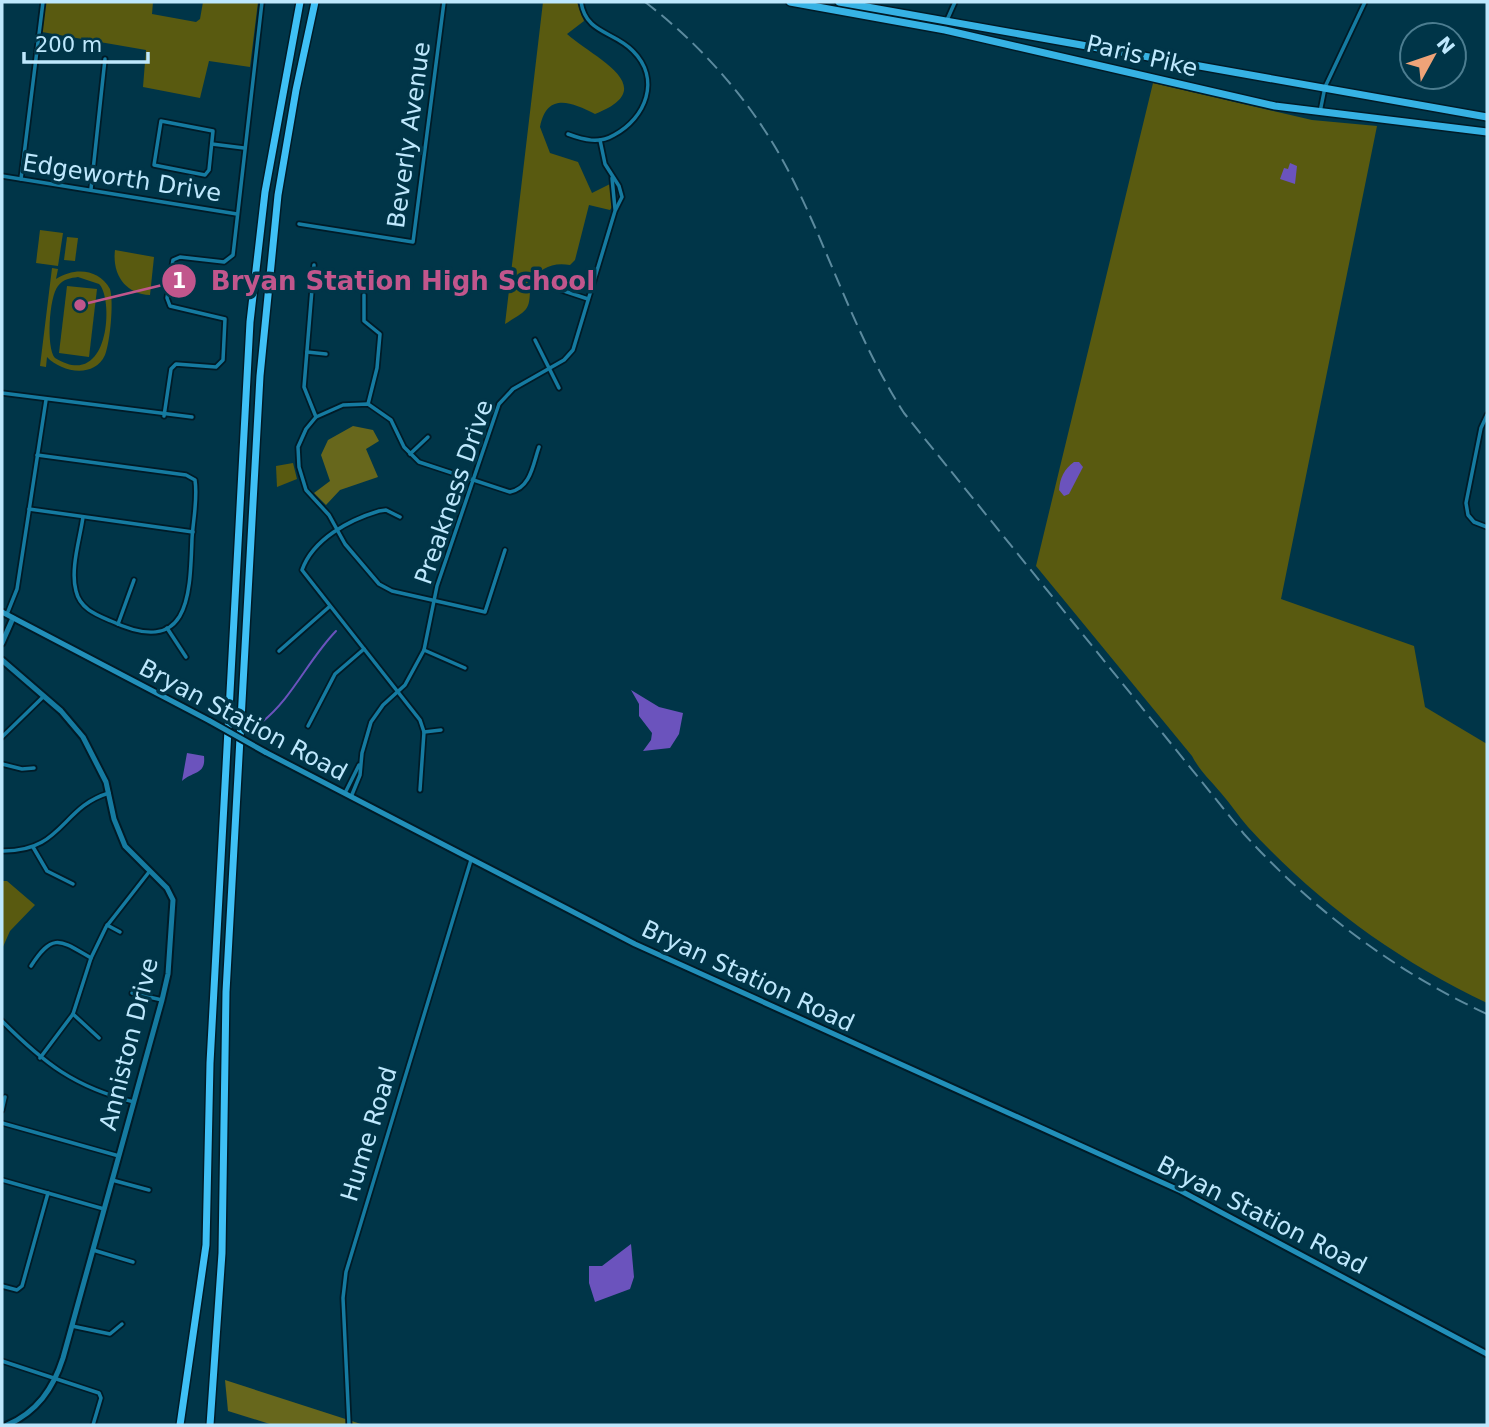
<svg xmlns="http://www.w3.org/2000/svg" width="1489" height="1427" font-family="'DejaVu Sans',sans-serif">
	<rect width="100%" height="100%" fill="#003548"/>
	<g fill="#595a10" fill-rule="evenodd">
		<polygon points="46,2 153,2 152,14 196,22 200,19 203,2 258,2 250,67 209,61 200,98 143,87 146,50 42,32"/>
		<path d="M543 2H577L584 21 567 34C592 57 664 87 595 114 571 102 547 92 540 127L550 153 578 162 592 193 610 184 612 207 610 210 589 205 575 260 570 265C552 262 540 268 530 283 530 311 529 309 505 324Z"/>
		<path d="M1153 83 1312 120 1377 126 1281 599 1414 646 1425 707 1487 744V1003C1395 959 1317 902 1248 827 1238 816 1231 804 1221 793 1210 780 1200 771 1192 756L1036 566Z"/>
		<polygon points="40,230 63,233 58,266 36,263"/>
		<polygon points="67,237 78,238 75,261 64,260"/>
		<path d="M115 250 154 257 150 295C125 294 112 274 115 250Z"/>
		<path d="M52 268 58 269 56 279C75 267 99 269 110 289 114 302 110 343 105 355 94 379 61 372 47 357L46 367 40 366ZM78 277 99 284C114 298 110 392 55 358 46 348 49 297 58 286 63 279 71 278 78 277Z"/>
		<polygon points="67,286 97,289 89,357 59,353"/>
		<polygon points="293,463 297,479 277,487 276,466"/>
		<polygon points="2,881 7,881 35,905 10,931 2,949"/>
	</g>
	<g fill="#67671c">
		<polygon points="353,426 373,430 379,441 366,449 378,477 340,490 326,505 314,493 330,481 321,455 328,440"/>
		<polygon points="225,1380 364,1425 273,1425 228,1411"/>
	</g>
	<g fill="#6b53bd">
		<polygon points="1290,163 1297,166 1295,184 1280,179 1284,168 1288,169"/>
		<path d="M1074 462H1079L1083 467 1069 494 1064 496 1059 490C1060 478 1064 469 1074 462Z"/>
		<polygon points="631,690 659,707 683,713 679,734 670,748 643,751 651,740 652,733 639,716 639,704"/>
		<path d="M187 753 204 756C206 775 193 771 182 781Z"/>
		<polygon points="631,1244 634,1277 630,1289 595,1302 589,1283 589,1266 602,1266"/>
	</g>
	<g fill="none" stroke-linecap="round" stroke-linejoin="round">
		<path stroke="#6b53bd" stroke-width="2" d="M262 722C293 697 308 660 336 631"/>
		<g stroke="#001b27" stroke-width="7">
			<g id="minor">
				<polyline points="947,20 955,2"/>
				<polyline points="1320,112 1325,87 1365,2"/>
				<polygon points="161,121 213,131 209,170 205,175 154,165"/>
				<path d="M568 134C584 140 599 144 614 135 646 118 661 79 633 51 614 31 586 34 581 2"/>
				<polyline points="212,144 244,148"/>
				<polyline points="2,176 237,214"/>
				<polyline points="612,178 615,209"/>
				<polyline points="21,179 43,2"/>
				<polyline points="91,189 105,59"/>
				<polyline points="299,224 413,242 444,2"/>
				<polyline points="314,265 304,387 316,417"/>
				<polyline points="558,289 588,299"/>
				<polyline points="364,295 364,321 380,334 377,368 368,404"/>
				<polyline points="535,340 559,388"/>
				<polyline points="307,352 326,354"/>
				<polyline points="2,393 192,417"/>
				<polyline points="1487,415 1481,428 1466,503 1468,515 1474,522 1487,527"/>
				<polyline points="164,416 171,369 176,364 216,367 223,360 225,319 170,306 167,298 173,260 180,257 224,262 233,255 262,2"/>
				<polyline points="410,454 428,437"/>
				<path d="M37 455 186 475 195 480C198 499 193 520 192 539 190 597 189 658 111 621 97 615 80 609 76 591 70 569 80 539 83 517"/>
				<polyline points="29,509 193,532"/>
				<path d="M400 517 386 510 379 511C349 520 313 539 302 570L420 720 424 732 420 790"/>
				<path d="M505 550 485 612 392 591 379 584 345 544 329 515 306 490 299 467 298 447 306 429 316 417 343 405 368 404 391 420 404 447 419 462 510 492C531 488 533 464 539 447"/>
				<polyline points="7,614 17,589 46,400"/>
				<polyline points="118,624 134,580"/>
				<polyline points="167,628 186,657"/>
				<polyline points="424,650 465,668"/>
				<polyline points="279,651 329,607"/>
				<polyline points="308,726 335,674 364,649"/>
				<polyline points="424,732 441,730"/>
				<polyline points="2,737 44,696"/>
				<polyline points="2,764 22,769 34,768"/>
				<polyline points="345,793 359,765"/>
				<polyline points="351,797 360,775 362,753 371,722 383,705 405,685 424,650 437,586 499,404 513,389 564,360 573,350 615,211 622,197 619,186 605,164 600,140"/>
				<polyline points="33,847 47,871 73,884"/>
				<path d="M2 851C63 852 61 807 109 793"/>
				<polyline points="107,925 120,932"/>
				<path d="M31 966C53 932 60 940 91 958"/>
				<polyline points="132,993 162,1000"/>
				<polyline points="73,1014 99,1038"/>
				<path d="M2 1021C44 1063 74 1087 134 1102"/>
				<polyline points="40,1058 73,1014 91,958 106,927 149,872"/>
				<polyline points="2,1110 5,1097"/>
				<polyline points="2,1123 119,1156"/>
				<polyline points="2,1180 104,1209"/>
				<polyline points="112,1180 149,1190"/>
				<polyline points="93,1250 133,1262"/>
				<polyline points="2,1286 17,1290 22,1286 48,1193"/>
				<polyline points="72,1326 110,1334 122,1324"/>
				<polyline points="2,1361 99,1393 101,1398 93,1425"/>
				<polyline points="349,1425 343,1298 346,1272 471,860"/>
			</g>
		</g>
		<g stroke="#001b27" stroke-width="9">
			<g id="tertiary">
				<polyline points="2,643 13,618"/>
				<path d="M2 660 61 711 83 737 106 782 114 819 125 846 167 888 173 900 168 974 162 1000 63 1358C53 1389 37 1412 7 1425"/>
			</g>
		</g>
		<g stroke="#001b27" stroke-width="9">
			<g id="secondary">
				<polyline points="2,612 210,721"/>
				<polyline points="265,752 635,944 1181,1191 1487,1354"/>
			</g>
		</g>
		<g stroke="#001b27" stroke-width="10">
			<g id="trunk">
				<polyline points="790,2 945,30 1275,106 1487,132"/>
				<polyline points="839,2 1487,117"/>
			</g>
		</g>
		<g stroke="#001b27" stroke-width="10">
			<g id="motorway">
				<polyline points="180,1425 206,1245 210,1063 250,322 265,192 300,2"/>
				<polyline points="210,1425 222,1253 226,992 260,376 278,195 296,90 315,2"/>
			</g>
		</g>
		<use href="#minor" stroke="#157ba1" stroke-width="3.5"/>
		<use href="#tertiary" stroke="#157ba1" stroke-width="5"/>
		<use href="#secondary" stroke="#2290ba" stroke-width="5"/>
		<use href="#trunk" stroke="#36b2e4" stroke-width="7"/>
		<use href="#motorway" stroke="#3fc0f5" stroke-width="7"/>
		<path stroke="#5b8a9e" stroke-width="2" stroke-dasharray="14 7" stroke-linecap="butt" d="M645 2C704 47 755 106 789 172 830 252 855 337 904 413L1244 834C1313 910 1394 971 1487 1014"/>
		<g stroke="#001b27" stroke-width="9" stroke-linecap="butt">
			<polyline id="secondary-bridge" points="210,721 265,752"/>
		</g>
		<use href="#secondary-bridge" stroke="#2290ba" stroke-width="5"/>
	</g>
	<g text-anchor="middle" stroke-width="7" stroke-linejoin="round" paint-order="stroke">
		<g font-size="24" fill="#bee8fd" stroke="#003548">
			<text transform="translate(1142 56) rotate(13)" y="8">Paris Pike</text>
			<text transform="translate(409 135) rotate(-82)" y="8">Beverly Avenue</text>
			<text transform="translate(122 178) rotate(9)" y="8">Edgeworth Drive</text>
			<text transform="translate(454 492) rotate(-71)" y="8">Preakness Drive</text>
			<text transform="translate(243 720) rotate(28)" y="8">Bryan Station Road</text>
			<text transform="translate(748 976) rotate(25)" y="8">Bryan Station Road</text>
			<text transform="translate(129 1044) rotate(-76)" y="8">Anniston Drive</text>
			<text transform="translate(369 1134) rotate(-73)" y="8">Hume Road</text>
			<text transform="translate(1262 1215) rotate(27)" y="8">Bryan Station Road</text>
		</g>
	</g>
	<path fill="none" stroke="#c1568c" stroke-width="2.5" d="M80 305L179 281"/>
	<g fill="#c1568c" stroke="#003548" stroke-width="2.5">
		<circle cx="80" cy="305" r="7"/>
		<circle cx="179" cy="281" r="18"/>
	</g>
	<g font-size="21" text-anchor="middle" font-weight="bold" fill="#fff">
		<text x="179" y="288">1</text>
	</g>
	<g font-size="26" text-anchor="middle" font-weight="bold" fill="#c1568c" stroke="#003548" stroke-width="7" stroke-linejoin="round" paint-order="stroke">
		<text x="403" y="290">Bryan Station High School</text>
	</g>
	<rect width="1489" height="1427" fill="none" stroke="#bee8fd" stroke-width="7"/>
	<g transform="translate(1433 56) rotate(50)"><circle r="33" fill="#003548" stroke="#4c7d90" stroke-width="2"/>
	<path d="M0-5L12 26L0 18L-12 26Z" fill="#efa378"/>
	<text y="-10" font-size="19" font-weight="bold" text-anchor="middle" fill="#bee8fd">N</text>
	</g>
	<path d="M24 52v10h124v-10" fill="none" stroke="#bee8fd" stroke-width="3.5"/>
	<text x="35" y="52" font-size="21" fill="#bee8fd" stroke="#003548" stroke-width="5" paint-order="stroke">200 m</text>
</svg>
